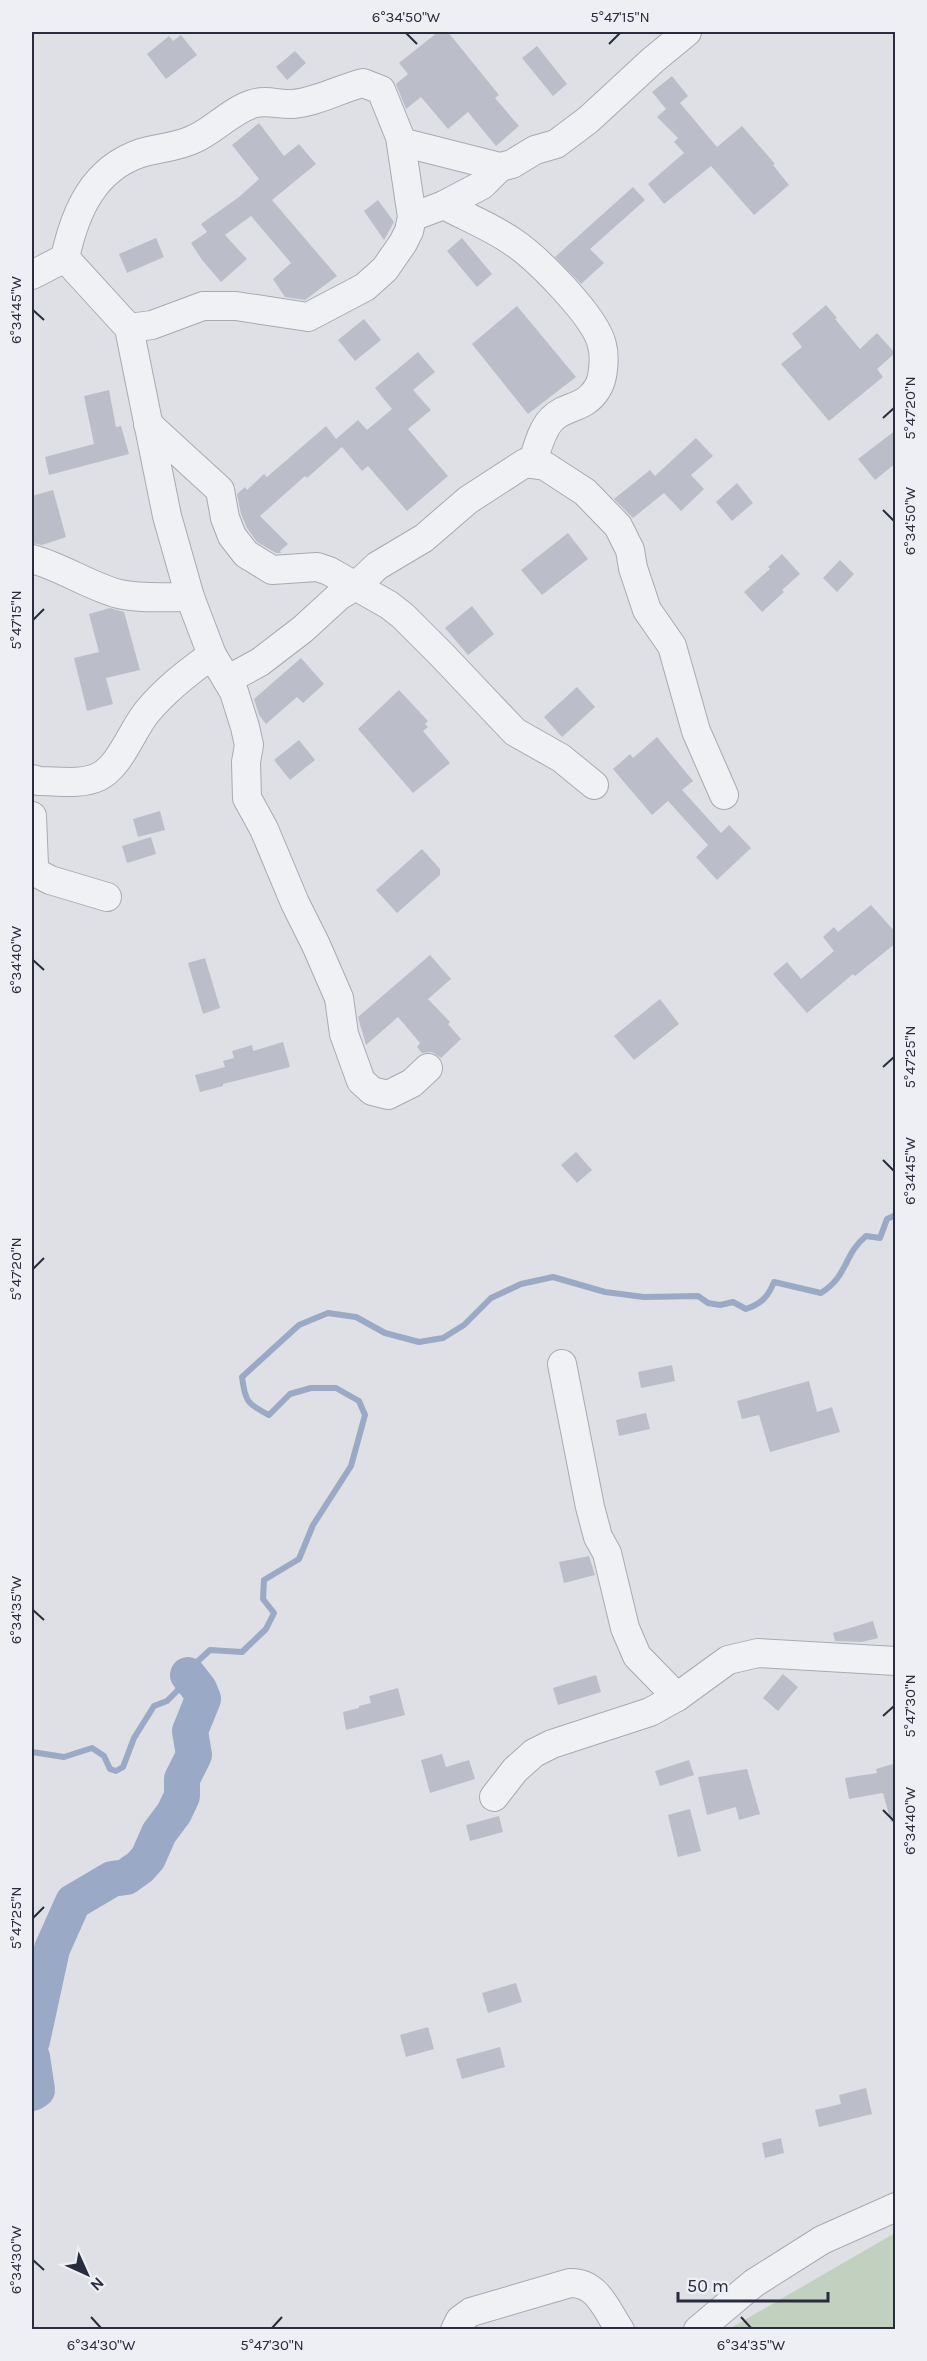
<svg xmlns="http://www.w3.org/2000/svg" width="927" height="2361" font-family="Karla,sans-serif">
	<rect width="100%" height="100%" fill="#dee0e6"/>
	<polygon fill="#c1d0bf" points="895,2233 895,2329 729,2329"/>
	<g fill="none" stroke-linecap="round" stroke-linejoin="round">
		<path stroke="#9aa9c5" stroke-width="6" d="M32 1752 64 1757 92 1748 104 1756 110 1769 116 1771 123 1767 134 1738 154 1706 167 1701 177 1691 197 1662 210 1650 242 1652 266 1629 274 1613 263 1599 264 1580 299 1559 313 1525 351 1466 365 1415 359 1401 336 1388H311L290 1394 269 1415C247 1404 245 1401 242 1377L299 1325 328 1313 356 1317 385 1333 419 1342 443 1338 464 1325 491 1298 521 1284 553 1277 605 1292 644 1297 698 1296 708 1303 720 1305 733 1302 746 1309C761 1304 768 1297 774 1282L821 1293C849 1275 843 1255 866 1236L880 1238 887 1219 896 1215"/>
		<g stroke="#9aa9c5" stroke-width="36">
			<polyline points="32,2041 52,1949 73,1902 112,1879 126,1877 140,1867 148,1858 159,1833 174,1813 182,1796 182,1779 194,1755 190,1731 203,1699 199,1689 188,1675"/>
			<polyline points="32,2057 37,2090 32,2093"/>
		</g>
	</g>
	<g fill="#bbbec9">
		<polygon points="438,32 448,32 499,95 495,98 519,126 496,146 468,112 448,129 421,97 406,109 396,84 408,74 399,63"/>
		<polygon points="181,35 197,55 166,79 147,54 169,36 173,41"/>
		<polygon points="537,46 567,84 553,96 522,58"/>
		<polygon points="295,51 306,63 287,80 276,67"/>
		<polygon points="672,76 688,96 680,103 717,147 742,126 775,164 773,165 789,185 754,215 711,166 664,204 648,184 684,153 674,142 678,138 657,117 666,109 652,92"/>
		<polygon points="259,123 284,156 299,144 316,164 272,200 337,276 305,300 285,297 273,279 291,263 251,216 225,235 247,259 221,282 202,260 191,243 207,232 201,224 239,197 259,179 232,145"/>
		<polygon points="633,187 645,200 590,249 604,263 581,284 555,257"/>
		<polygon points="378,200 394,222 384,240 364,211"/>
		<polygon points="156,238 164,257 127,273 119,254"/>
		<polygon points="462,238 492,274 477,287 447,251"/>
		<polygon points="826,305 837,318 835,319 860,349 877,333 895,353 877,369 883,377 829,421 781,364 802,347 792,334"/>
		<polygon points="517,306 576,377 528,414 472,344"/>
		<polygon points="364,319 381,340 355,361 338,340"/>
		<polygon points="418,352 435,372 413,390 431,410 408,429 448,476 407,511 368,466 362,471 342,447 307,478 305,476 260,516 288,544 280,551 281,553 276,553 257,542 247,528 241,514 237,494 245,487 247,490 264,474 267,477 326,426 336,439 358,420 367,430 392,409 375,388"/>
		<polygon points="109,390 116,427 121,426 129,454 49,475 45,457 94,444 84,396"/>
		<polygon points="896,430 896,463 875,480 858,459"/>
		<polygon points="696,438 713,456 691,475 704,489 681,511 664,493 633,518 614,499 650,470 655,476"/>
		<polygon points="737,483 753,503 732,521 716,502"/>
		<polygon points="53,490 66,537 42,545 32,543 32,496"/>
		<polygon points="568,533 588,559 542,595 521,570"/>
		<polygon points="782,554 800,574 782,590 784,592 762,612 744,592 770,569 768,567"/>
		<polygon points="840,560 854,574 837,592 823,578"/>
		<polygon points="472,606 494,634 468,655 445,628"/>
		<polygon points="110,608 124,612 140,670 106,678 113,704 87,711 74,658 99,652 89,614"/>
		<polygon points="301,658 324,684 303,703 297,697 266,724 259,715 254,699"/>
		<polygon points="577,687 595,707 562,737 544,717"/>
		<polygon points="399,690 428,721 425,724 428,727 423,731 450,763 413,793 358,729"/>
		<polygon points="657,737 693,781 682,790 721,833 729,825 751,848 717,880 696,857 708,845 668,801 652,815 613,769 630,754 633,758"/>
		<polygon points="299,740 315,760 290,780 274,760"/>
		<polygon points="160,811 165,830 138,837 133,819"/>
		<polygon points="151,837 156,854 127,863 122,846"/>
		<polygon points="422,849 440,869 440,875 397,913 376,890"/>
		<polygon points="871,905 896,933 896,943 855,976 853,974 807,1013 773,974 787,962 801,979 834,951 823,937 834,927 838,932"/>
		<polygon points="430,955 451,979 428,999 450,1022 448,1024 461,1039 441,1058 432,1052 422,1053 417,1047 420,1043 398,1017 366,1045 358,1017"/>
		<polygon points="205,958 220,1008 203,1014 188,963"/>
		<polygon points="660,999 679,1024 634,1060 614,1036"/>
		<polygon points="283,1042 290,1067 223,1084 223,1086 200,1092 195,1075 225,1067 223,1061 234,1058 232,1051 252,1045 253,1051"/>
		<polygon points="576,1152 592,1170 577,1183 561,1165"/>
		<polygon points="672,1365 675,1381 641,1388 638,1372"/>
		<polygon points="809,1381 817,1412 832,1407 840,1432 770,1452 759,1415 742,1419 737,1401"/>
		<polygon points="646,1413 650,1429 619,1436 616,1420"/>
		<polygon points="589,1556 595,1575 564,1583 559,1562"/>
		<polygon points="873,1621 878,1638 862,1642 835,1641 833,1633"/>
		<polygon points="783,1674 798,1687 778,1711 763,1698"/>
		<polygon points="596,1675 601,1692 558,1705 553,1688"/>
		<polygon points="398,1688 405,1715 346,1730 343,1712 359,1708 359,1706 371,1703 369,1696"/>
		<polygon points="442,1754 446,1767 469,1760 475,1779 430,1793 421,1760"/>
		<polygon points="689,1760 694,1775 660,1786 655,1771"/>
		<polygon points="896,1763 896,1821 891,1822 883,1793 849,1799 845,1778 877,1773 876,1769"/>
		<polygon points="747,1769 760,1814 739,1820 736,1807 707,1815 698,1777"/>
		<polygon points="690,1809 701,1851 678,1857 668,1815"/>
		<polygon points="499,1816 503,1832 470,1841 466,1825"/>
		<polygon points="516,1983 522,2002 488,2013 482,1993"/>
		<polygon points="428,2027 434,2049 406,2057 400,2035"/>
		<polygon points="500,2047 505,2067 462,2079 456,2059"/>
		<polygon points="866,2088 872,2114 819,2127 815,2110 841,2104 839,2095"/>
		<polygon points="781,2138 784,2153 765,2158 762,2143"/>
	</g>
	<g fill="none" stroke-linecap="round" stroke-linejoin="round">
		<g stroke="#a7aab3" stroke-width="30">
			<g id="minor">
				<polyline points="401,142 500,167 512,164 535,150 556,144 588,120 653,60 687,32"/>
				<polyline points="444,205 482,185 500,167"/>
				<path d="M412 217 444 205C466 217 492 227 513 242 537 258 596 317 602 345 605 356 604 379 597 389 584 410 565 405 552 419 541 430 537 450 532 464"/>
				<path d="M65 258C75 212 93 169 141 153 158 148 178 147 194 139 214 130 231 111 252 104 267 99 279 105 293 104 317 102 339 89 363 83L381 90 400 137 412 217 409 231 403 243 385 269 365 287 308 317 236 306H203L152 325 129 328"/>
				<polyline points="32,275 65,258"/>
				<polyline points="148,424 220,490 225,518 232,536 246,554 272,570 317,567 329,571 389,605 403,616 442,655 515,732 561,758 594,785"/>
				<path d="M32 559C62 567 89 586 119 594 142 599 167 597 190 597L167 516 129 328 65 258"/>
				<polyline points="190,597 212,655 227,680 260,662 303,629 339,596 357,585 377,566 424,538 468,500 525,463 545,466 585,492 618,526 630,550 633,568 647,610 672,646 696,731 724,795"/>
				<polyline points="227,680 234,692 245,727 249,745 246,762 247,798 264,829 295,903 316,945 339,998 344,1034 361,1081 372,1091 388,1095 412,1083 428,1068"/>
				<path d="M32 779 39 781C57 781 81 785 98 777 120 767 132 730 147 712 166 689 188 672 212 655"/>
				<polyline points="32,816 34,865 37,873 50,880 107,897"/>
				<polyline points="562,1364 590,1507 598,1537 607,1553 625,1628 637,1656 677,1697"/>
				<polyline points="494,1797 515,1770 534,1753 552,1744 650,1712 677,1697 728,1660 758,1653 896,1661"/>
				<path d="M455 2330 460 2320 471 2312 570 2283C597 2282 606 2309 620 2330"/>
				<polyline points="698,2330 754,2283 822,2240 896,2207"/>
			</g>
		</g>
		<use href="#minor" stroke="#f0f1f5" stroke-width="28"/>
	</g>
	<path fill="none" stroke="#282c3c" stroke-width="2" d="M406 33 417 44M609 44 620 33M33 310 44 320M883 418 894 408M883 510 894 521M33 620 44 609M33 960 44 970M883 1067 894 1057M883 1160 894 1171M33 1269 44 1258M33 1610 44 1620M883 1716 894 1706M883 1810 894 1821M33 1918 44 1907M33 2260 44 2270M91 2317 101 2328M741 2317 751 2328M272 2328 282 2317"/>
	<rect width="927" height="2361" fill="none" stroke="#edeff4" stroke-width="66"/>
	<g transform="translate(87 2274) rotate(135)" stroke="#edeff4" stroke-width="4.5" paint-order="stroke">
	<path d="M0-4.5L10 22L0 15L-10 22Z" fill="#282c3c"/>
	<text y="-9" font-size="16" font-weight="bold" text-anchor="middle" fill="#282c3c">N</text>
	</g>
	<path d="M678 2292v9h150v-9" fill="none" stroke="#282c3c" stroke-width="3"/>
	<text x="687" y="2292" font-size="18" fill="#282c3c" stroke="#edeff4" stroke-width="4.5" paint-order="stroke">50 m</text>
	<rect x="33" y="33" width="861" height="2295" fill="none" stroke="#282c3c" stroke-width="2"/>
	<g font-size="15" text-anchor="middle" fill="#282c3c">
		<text x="406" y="22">6°34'50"W</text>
		<text x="620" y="22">5°47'15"N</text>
		<text transform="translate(16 310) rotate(-90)" y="5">6°34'45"W</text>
		<text transform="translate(910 408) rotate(-90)" y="5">5°47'20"N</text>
		<text transform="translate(910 521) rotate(-90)" y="5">6°34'50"W</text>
		<text transform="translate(16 620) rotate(-90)" y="5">5°47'15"N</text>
		<text transform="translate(16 960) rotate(-90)" y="5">6°34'40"W</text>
		<text transform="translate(910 1057) rotate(-90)" y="5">5°47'25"N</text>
		<text transform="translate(910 1171) rotate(-90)" y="5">6°34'45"W</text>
		<text transform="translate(16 1269) rotate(-90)" y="5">5°47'20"N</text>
		<text transform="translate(16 1610) rotate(-90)" y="5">6°34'35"W</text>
		<text transform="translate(910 1706) rotate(-90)" y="5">5°47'30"N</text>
		<text transform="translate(910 1821) rotate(-90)" y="5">6°34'40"W</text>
		<text transform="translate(16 1918) rotate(-90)" y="5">5°47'25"N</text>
		<text transform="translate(16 2260) rotate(-90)" y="5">6°34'30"W</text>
		<text x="101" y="2350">6°34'30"W</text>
		<text x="272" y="2350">5°47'30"N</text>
		<text x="751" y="2350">6°34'35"W</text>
	</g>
</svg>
